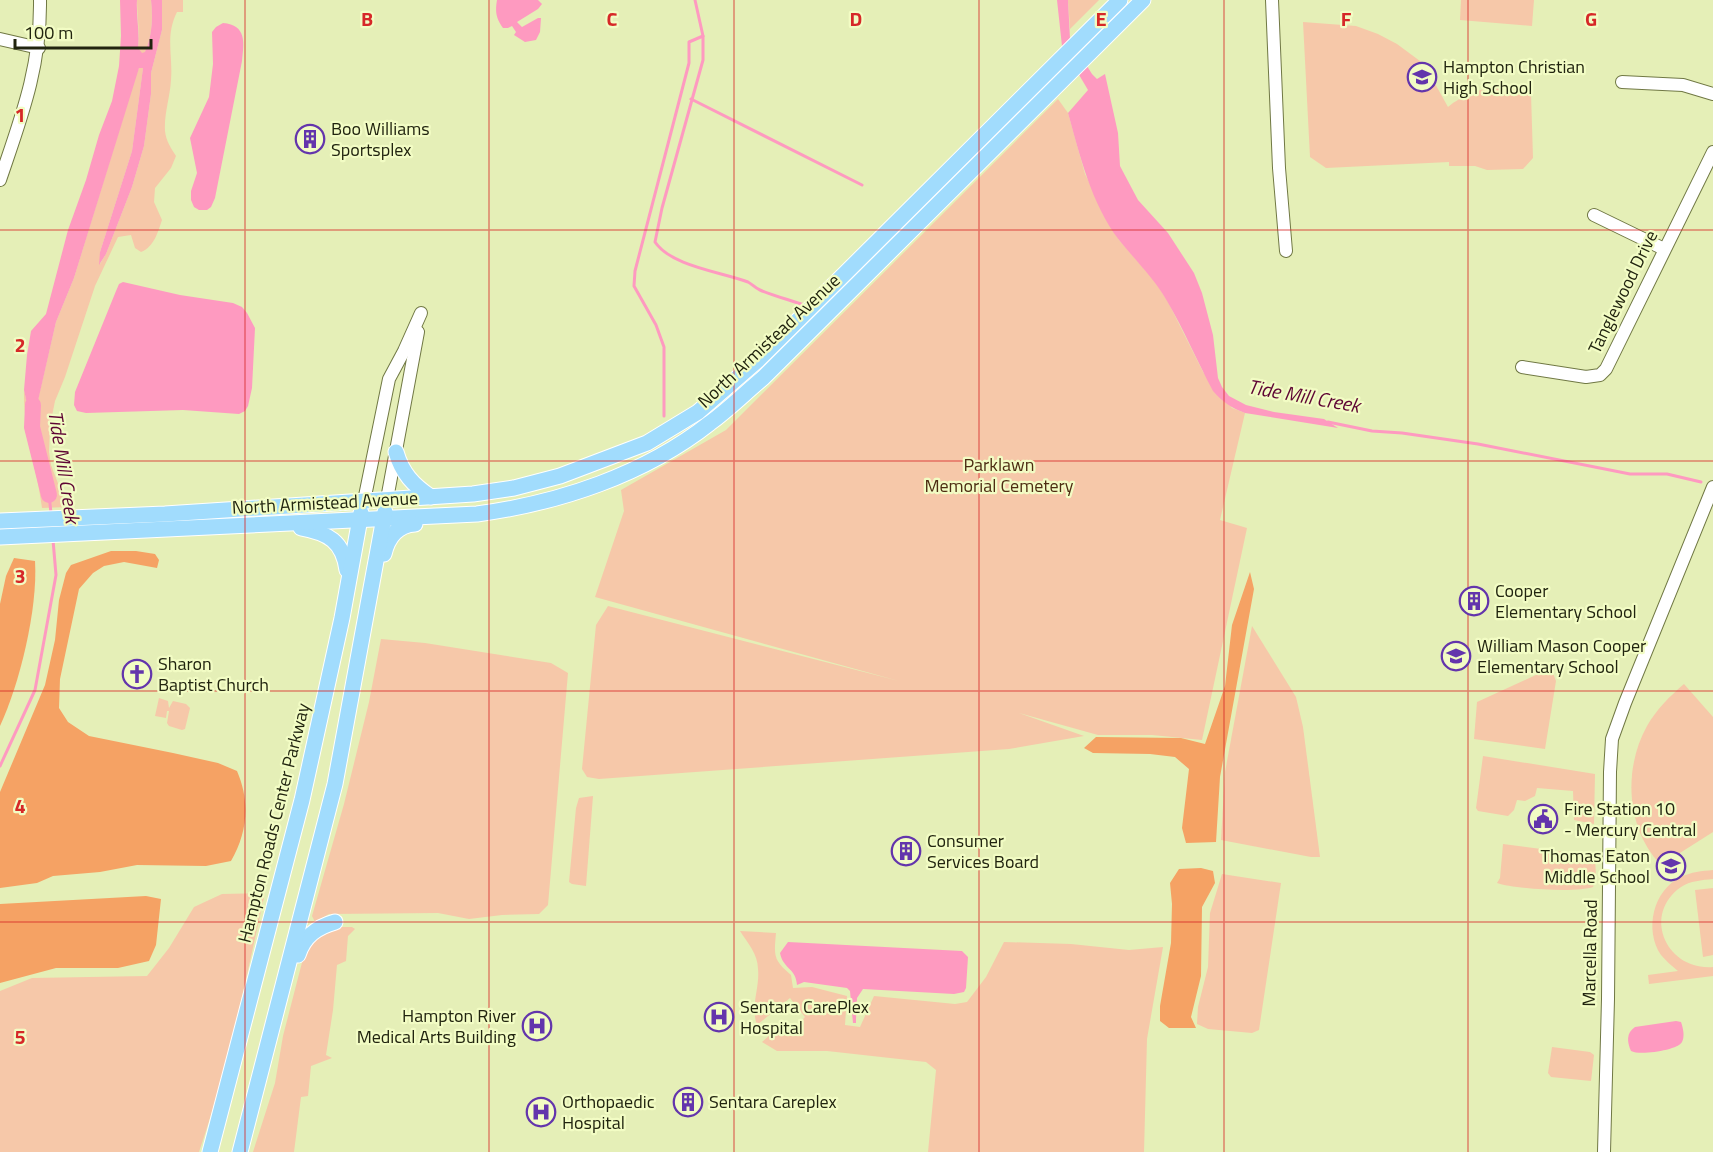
<svg xmlns="http://www.w3.org/2000/svg" width="1713" height="1152" font-family="'Titillium Web',sans-serif">
	<rect width="100%" height="100%" fill="#e5efb7"/>
	<g fill="#f6c8a9">
		<path d="M137 0H151C153 18 152 36 145 53H141L138 48C140 33 137 16 137 0Z"/>
		<path d="M162 0H183V12H177C165 36 173 55 171 80 170 97 164 114 165 131 166 141 171 148 176 156L171 168 155 188 154 202 162 220C158 232 154 247 141 252L135 248 131 235 118 237 95 286 65 377 55 401 50 426 49 452 51 465 67 507 42 508C37 468 23 431 24 390L32 425 56 322 74 278 136 75 139 68H143L132 151 100 252V264L106 254 132 187 144 146 151 94V73L162 30Z"/>
		<polygon points="1068,0 1099,0 1070,29"/>
		<polygon points="1461,0 1534,0 1532,26 1460,20"/>
		<path d="M1303 22 1356 26 1378 34 1397 44 1424 64 1448 107C1468 90 1508 78 1531 94L1533 158 1523 169 1487 170 1475 166H1449V162L1326 168 1310 157Z"/>
		<polygon points="1058,99 1068,113 1085,174 1111,227 1119,240 1155,281 1168,302 1203,372 1232,408 1245,413 1220,520 1247,528 1202,740 1152,735 1098,735 1019,713 1084,736 1009,749 599,779 587,777 582,769 596,625 608,606 899,681 595,597 624,511 621,490 726,430"/>
		<polygon points="1252,626 1296,697 1303,727 1320,857 1311,857 1221,840 1225,772"/>
		<polygon points="381,639 425,643 551,663 568,673 548,905 539,914 502,915 469,919 438,913 329,914 315,922 312,916 344,804 369,702"/>
		<polygon points="1551,668 1556,681 1545,749 1474,739 1477,702"/>
		<path d="M1684 684 1713 717V832L1661 865C1626 829 1623 769 1647 726 1656 710 1670 696 1684 684Z"/>
		<polygon points="159,698 168,701 169,708 173,701 186,704 190,708 185,729 182,730 169,726 167,723 169,711 167,711 166,718 155,716"/>
		<polygon points="1483,756 1595,774 1594,824 1574,820 1573,791 1537,788 1535,796 1525,801 1517,800 1514,810 1508,816 1478,811 1476,808"/>
		<polygon points="593,796 586,886 572,884 569,882 576,808 579,798"/>
		<path d="M1503 844 1595 856 1596 877 1593 887C1577 893 1514 889 1497 883L1500 878Z"/>
		<path d="M1713 870V879C1702 880 1690 881 1681 887 1641 915 1667 971 1713 967V976L1649 984 1648 975 1678 971C1672 966 1666 961 1661 955 1644 930 1653 890 1681 877 1691 872 1702 871 1713 870Z"/>
		<polygon points="1222,874 1281,883 1259,1030 1252,1033 1208,1029 1197,1024 1198,1007 1208,967 1210,913"/>
		<polygon points="1713,888 1713,955 1703,957 1695,890"/>
		<path d="M265 893C246 979 228 1068 199 1152H0V991L32 978 147 976 169 948 194 907 222 894Z"/>
		<polygon points="340,927 352,927 355,929 348,936 346,961 337,965 333,1010 326,1055 332,1058 311,1066 308,1096 301,1097 294,1152 253,1152 275,1083 283,1036 306,947 322,934"/>
		<path d="M740 931 776 933C774 956 773 960 791 975L793 988 812 987 847 996 845 1025 860 1027 874 996 955 1004 967 1002 986 977 1004 942 1071 944 1129 950 1163 947 1147 1039 1144 1152H928L936 1070 926 1062 827 1051H777L762 1042 779 1027 793 1030 805 1017 790 998 757 1025C750 1006 760 988 758 969 758 954 747 942 740 931Z"/>
		<polygon points="1552,1047 1590,1052 1594,1055 1591,1081 1551,1077 1548,1073"/>
	</g>
	<g fill="#f5a264">
		<path d="M111 551H136L155 554 159 560 157 568 124 562 104 566 93 573 79 589 60 679 59 708 68 722 89 736 173 753 218 763 237 771C250 801 248 832 231 861L206 866 137 865 100 872 53 876 37 883 0 888V792L45 685 55 640 59 600 66 573 71 565Z"/>
		<path d="M14 558 35 561C38 608 20 683 0 726V604L6 576Z"/>
		<polygon points="1250,572 1254,589 1220,777 1216,842 1186,843 1182,828 1189,769 1175,757 1150,754 1093,753 1084,748 1096,737 1181,738 1205,744 1225,686 1232,625"/>
		<polygon points="1201,868 1213,871 1215,883 1202,907 1201,976 1191,1017 1196,1028 1169,1028 1160,1021 1160,1006 1171,943 1172,904 1170,883 1179,869"/>
		<polygon points="146,896 161,899 156,945 149,961 118,968 56,968 0,983 0,904"/>
	</g>
	<g fill="#fe9ac0">
		<path d="M120 0H137C136 16 140 33 138 48L142 53 145 52C152 36 153 18 151 0H162V30L151 73V94L144 146 132 187 106 254 99 265 100 252 132 151 143 68H139L74 278 56 322 32 427 24 390 27 355 31 331 46 314 68 230 86 180 99 135 112 101 119 66 121 36Z"/>
		<path d="M497 0H538L542 4 538 9 517 22 522 27 538 18H541L540 32 536 40 525 42 514 35 516 32 512 26 508 28H503C496 18 495 12 497 0Z"/>
		<path d="M1057 0H1068L1070 39 1092 74 1097 79 1105 74 1118 133 1120 166 1138 200 1168 233 1194 273 1202 293 1213 335 1218 378 1222 387 1229 396 1246 405 1274 412 1324 419 1338 428 1245 413C1231 408 1223 402 1213 391 1197 361 1184 330 1167 301 1154 278 1135 260 1119 240 1091 203 1080 156 1068 113L1088 90 1062 46Z"/>
		<path d="M223 23C247 25 244 43 242 61L215 198 211 207 207 210H199L194 207 191 200V191L197 173 190 138 209 97 213 64 212 32 216 27Z"/>
		<polygon points="123,282 180,295 233,303 242,307 247,313 255,328 252,388 248,406 245,411 239,414 183,410 86,413 77,411 74,405 75,392 116,291 119,284"/>
		<path d="M788 942 962 951 968 957 966 988 964 992 954 994 863 989 857 998 856 1019V1023H853L850 991 847 988 804 982 797 985C796 968 783 969 780 953Z"/>
		<path d="M1676 1021 1681 1022C1683 1028 1685 1036 1682 1042 1678 1050 1640 1056 1631 1051 1627 1042 1626 1033 1635 1027Z"/>
	</g>
	<g fill="none" stroke-linecap="round" stroke-linejoin="round">
		<g stroke="#fe9ac0" stroke-width="3">
			<path d="M695 0 703 36V60L662 208 655 242C671 266 721 272 748 282 752 284 755 288 760 290 774 296 790 300 804 305"/>
			<polyline points="691,99 862,185"/>
			<polyline points="664,416 664,347 656,325 634,286 635,271 689,63 689,42 703,36"/>
			<polyline points="1328,422 1372,431 1402,433 1478,444 1630,474 1667,474 1701,482"/>
			<polyline points="49,495 51,513"/>
			<polyline points="0,766 35,690 56,575 53,540"/>
		</g>
		<polyline stroke="#fe9ac0" stroke-width="16" points="33,405 32,427 49,495"/>
		<g stroke="#707844" stroke-width="14">
			<g id="minor">
				<polyline points="1272,0 1279,168 1286,251"/>
				<polyline points="0,39 39,48"/>
				<polyline points="1622,82 1683,85 1713,94"/>
				<path d="M0 180C21 118 41 67 40 0"/>
				<polyline points="1594,215 1664,249"/>
				<polyline points="1522,367 1586,377 1600,375 1606,369 1713,152"/>
				<polyline points="387,499 418,332"/>
				<polyline points="364,501 389,379 404,351 421,313"/>
				<polyline points="1604,1152 1608,999 1610,772 1612,739 1625,703 1713,487"/>
			</g>
		</g>
		<g stroke="#fff" stroke-width="17">
			<g id="major">
				<path d="M396 452C402 473 413 485 431 497"/>
				<polyline points="0,521 165,514 473,494 514,488 560,476 647,443 698,412 758,360 1120,0"/>
				<path d="M301 528C328 533 343 541 347 570"/>
				<path d="M0 537 477 514C559 503 644 475 710 423 729 409 745 393 763 378L1143 0"/>
				<path d="M384 554C388 537 397 525 415 524"/>
				<path d="M298 955C304 936 317 927 335 922"/>
				<polyline points="210,1152 302,800 342,618 361,513"/>
				<polyline points="240,1152 335,784 385,512"/>
			</g>
		</g>
		<use href="#minor" stroke="#fff" stroke-width="12"/>
		<use href="#major" stroke="#a1dcfd" stroke-width="15"/>
	</g>
	<path fill="none" stroke="#d62828" stroke-width="1.5" stroke-opacity="0.55" d="M245 0V1152M489 0V1152M734 0V1152M979 0V1152M1224 0V1152M1468 0V1152M0 230H1713M0 461H1713M0 691H1713M0 922H1713"/>
	<defs>
		<g id="school-ring" transform="scale(1.5)"><circle r="9.5" fill="#f2fcc4" stroke="#6335ac" stroke-width="1.5"/><path d="M0-5L7-2L0 1L-7-2ZM-4 1L0 2.5L4 1V4Q0 6-4 4Z" fill="#6335ac"/></g>
		<g id="building-ring" transform="scale(1.5)"><circle r="9.5" fill="#f2fcc4" stroke="#6335ac" stroke-width="1.5"/><path d="M-4-6H4V6H1V3H-1V6H-4ZM-2.5-4.3h1.7v1.8h-1.7ZM.8-4.3h1.7v1.8H.8ZM-2.5-1h1.7V.8h-1.7ZM.8-1h1.7V.8H.8Z" fill="#6335ac"/></g>
		<g id="church-ring" transform="scale(1.5)"><circle r="9.5" fill="#f2fcc4" stroke="#6335ac" stroke-width="1.5"/><path d="M-1.2-6h2.4v3.5h3.3v2.4h-3.3V6h-2.4V-.1h-3.3v-2.4h3.3Z" fill="#6335ac"/></g>
		<g id="civic-ring" transform="scale(1.5)"><circle r="9.5" fill="#f2fcc4" stroke="#6335ac" stroke-width="1.5"/><path d="M-.6-6.5H3V-4.5H.6V-3L4-1V1h2V6H-6V1h2V-1L-.6-3ZM-1.2 2.5V6h2.4V2.5Z" fill="#6335ac"/></g>
		<g id="hospital-ring" transform="scale(1.5)"><circle r="9.5" fill="#f2fcc4" stroke="#6335ac" stroke-width="1.5"/><path d="M-5-5h3v3.5h4V-5h3V5h-3V1.5h-4V5h-3Z" fill="#6335ac"/></g>
	</defs>
	<g fill-rule="evenodd">
		<use href="#school-ring" x="1422" y="77"/>
		<use href="#building-ring" x="310" y="139"/>
		<use href="#building-ring" x="1474" y="601"/>
		<use href="#school-ring" x="1456" y="656"/>
		<use href="#church-ring" x="137" y="674"/>
		<use href="#civic-ring" x="1543" y="819"/>
		<use href="#building-ring" x="906" y="851"/>
		<use href="#school-ring" x="1671" y="866"/>
		<use href="#hospital-ring" x="719" y="1017"/>
		<use href="#hospital-ring" x="537" y="1026"/>
		<use href="#building-ring" x="688" y="1102"/>
		<use href="#hospital-ring" x="541" y="1112"/>
	</g>
	<g text-anchor="middle" stroke-width="4.5" stroke-linejoin="round" paint-order="stroke">
		<g font-size="18" fill="#21240f" stroke="#f2fcc4" text-anchor="start">
			<text x="1443" y="73">Hampton Christian<tspan x="1443" dy="21">High School</tspan></text>
			<text x="331" y="135">Boo Williams<tspan x="331" dy="21">Sportsplex</tspan></text>
			<text x="1495" y="597">Cooper<tspan x="1495" dy="21">Elementary School</tspan></text>
			<text x="1477" y="652">William Mason Cooper<tspan x="1477" dy="21">Elementary School</tspan></text>
			<text x="158" y="670">Sharon<tspan x="158" dy="21">Baptist Church</tspan></text>
			<text x="1564" y="815">Fire Station 10<tspan x="1564" dy="21">- Mercury Central</tspan></text>
			<text x="927" y="847">Consumer<tspan x="927" dy="21">Services Board</tspan></text>
			<text x="1650" y="862" text-anchor="end">Thomas Eaton<tspan x="1650" dy="21">Middle School</tspan></text>
			<text x="740" y="1013">Sentara CarePlex<tspan x="740" dy="21">Hospital</tspan></text>
			<text x="516" y="1022" text-anchor="end">Hampton River<tspan x="516" dy="21">Medical Arts Building</tspan></text>
			<text x="562" y="1108">Orthopaedic<tspan x="562" dy="21">Hospital</tspan></text>
			<text x="709" y="1108">Sentara Careplex</text>
		</g>
		<g font-size="18" fill="#21240f" stroke="#f2fcc4">
			<text transform="translate(1623 292) rotate(-64)" y="6">Tanglewood Drive</text>
			<text transform="translate(769 341) rotate(-43)" y="6">North Armistead Avenue</text>
			<text transform="translate(325 503) rotate(-3)" y="6">North Armistead Avenue</text>
			<text transform="translate(274 823) rotate(-76)" y="6">Hampton Roads Center Parkway</text>
			<text transform="translate(1590 953) rotate(-89)" y="6">Marcella Road</text>
		</g>
		<g font-size="18" fill="#4d2c12" stroke="#f2fcc4">
			<text x="999" y="471">Parklawn<tspan x="999" dy="21">Memorial Cemetery</tspan></text>
		</g>
		<g font-size="20" font-style="italic" fill="#5e0534" stroke="#f2fcc4">
			<text transform="translate(1304 396) rotate(10)" y="7">Tide Mill Creek</text>
			<text transform="translate(64 467) rotate(81)" y="7">Tide Mill Creek</text>
		</g>
	</g>
	<g font-size="20" text-anchor="middle" font-weight="bold" fill="#d62828" stroke="#f2fcc4" stroke-width="4.5" stroke-linejoin="round" paint-order="stroke">
		<text x="367" y="26">B</text>
		<text x="612" y="26">C</text>
		<text x="856" y="26">D</text>
		<text x="1101" y="26">E</text>
		<text x="1346" y="26">F</text>
		<text x="1591" y="26">G</text>
		<text x="20" y="122">1</text>
		<text x="20" y="352">2</text>
		<text x="20" y="583">3</text>
		<text x="20" y="813">4</text>
		<text x="20" y="1044">5</text>
	</g>
	<path d="M15 39v9h136v-9" fill="none" stroke="#21240f" stroke-width="3"/>
	<text x="24" y="39" font-size="18" fill="#21240f" stroke="#f2fcc4" stroke-width="4.5" paint-order="stroke">100 m</text>
</svg>
